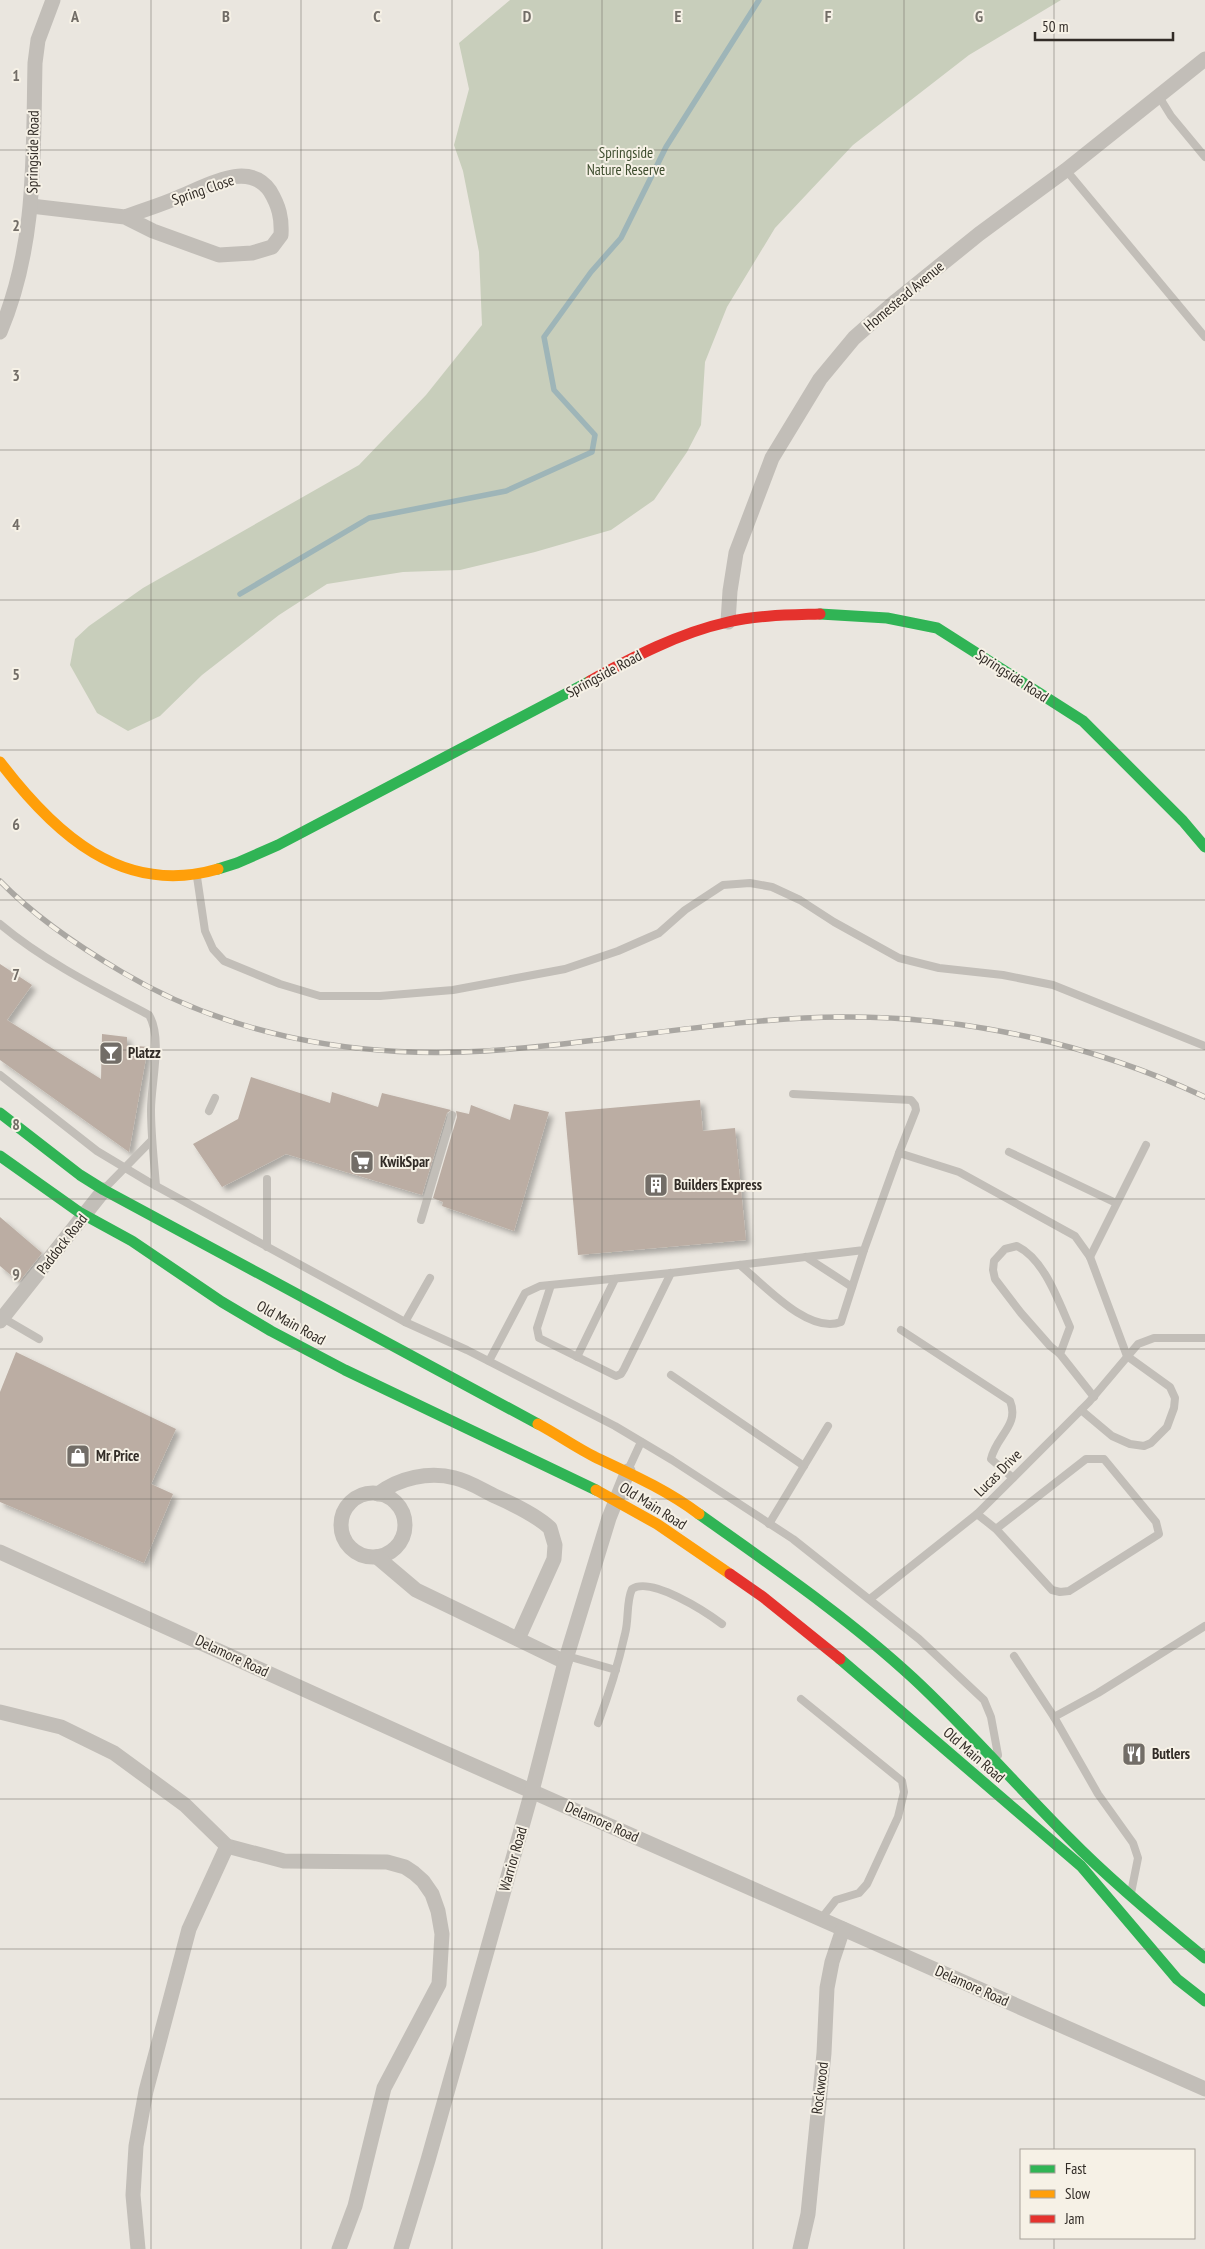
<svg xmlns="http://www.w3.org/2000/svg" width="1205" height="2249" font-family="'PT Sans Narrow',sans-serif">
	<defs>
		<filter id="shadow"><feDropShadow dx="4.5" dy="4.5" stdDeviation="2.5" flood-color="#0004"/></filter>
	</defs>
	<rect width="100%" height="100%" fill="#eae6df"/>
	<polygon fill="#c8cebb" points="510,0 1061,0 969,55 853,145 775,228 727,307 705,362 701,425 687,452 654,500 611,530 535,552 460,570 403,572 327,584 279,615 202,675 160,716 128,731 97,713 70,665 75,639 89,626 143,588 359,465 426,395 482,325 479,252 463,171 454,145 469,89 459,43"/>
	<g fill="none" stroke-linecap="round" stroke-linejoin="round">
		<polyline stroke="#9eb5b8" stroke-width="5.5" points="240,594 369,518 506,491 592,452 595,435 554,390 544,337 591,272 621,238 666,147 759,0"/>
	</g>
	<g fill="#bbada3" filter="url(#shadow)">
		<polygon points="0,964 32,985 7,1020 101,1079 102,1034 127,1037 127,1045 148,1047 129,1152 0,1060"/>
		<polygon points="251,1077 330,1103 332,1092 378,1107 382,1093 451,1110 447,1113 422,1195 286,1154 222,1187 193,1144 238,1119"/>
		<polygon points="700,1100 703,1131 735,1128 746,1240 578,1255 565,1112"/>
		<polygon points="514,1104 549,1112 514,1231 442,1206 443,1202 433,1198 457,1117 456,1111 469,1114 471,1105 510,1120"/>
		<polygon points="0,1217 42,1253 19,1282 0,1266"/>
		<polygon points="16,1352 176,1429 151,1484 173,1494 144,1563 0,1502 0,1392"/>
	</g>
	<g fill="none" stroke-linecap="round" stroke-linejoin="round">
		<g stroke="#c2beb8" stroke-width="8">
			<polyline points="1158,95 1171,116 1205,157"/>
			<polyline points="1066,170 1205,337"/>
			<polyline points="197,877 205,931 213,949 224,961 280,984 320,996 380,996 453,990 565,969 618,951 659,933 685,910 723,885 750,883 772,887 800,900 834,922 899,958 939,968 1003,975 1053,985 1205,1046"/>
			<path d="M0 924C44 961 98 988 149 1015 163 1038 151 1083 151 1110 151 1135 154 1160 156 1186"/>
			<polyline points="0,1075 97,1151 147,1181 405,1322 467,1350 615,1426 672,1460 793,1539 919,1639 984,1700 991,1717 998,1755"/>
			<polyline points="793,1094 911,1100 915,1105 916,1110 899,1153"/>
			<polyline points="209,1111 215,1098"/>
			<polyline points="1009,1152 1116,1203"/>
			<polyline points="267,1179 267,1247"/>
			<polyline points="105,1188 151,1141"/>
			<polyline points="421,1220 452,1115"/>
			<polyline points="806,1257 852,1287"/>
			<polyline points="1090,1257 1146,1145"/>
			<path d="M740 1265C764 1285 809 1335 841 1322L864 1250"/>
			<polyline points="551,1285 537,1328 539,1338 616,1376 621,1374 624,1369 671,1273"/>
			<polyline points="3,1318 39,1339"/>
			<polyline points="405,1322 430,1278"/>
			<path d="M901 1330 1010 1401C1020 1425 996 1436 991 1459L1013 1478"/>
			<path d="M1060 1354 1070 1327C1058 1300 1044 1259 1017 1246L1005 1249 994 1261 993 1270 995 1279 1021 1313 1050 1346 1060 1354 1094 1397"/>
			<polyline points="577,1357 615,1279"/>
			<polyline points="489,1361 525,1293 540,1286 671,1273 864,1250 899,1153 959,1172 1075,1236 1090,1257 1127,1356 1170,1387 1175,1398 1174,1408 1167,1427 1151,1443 1144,1446 1130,1444 1112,1436 1081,1410"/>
			<polyline points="671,1375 804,1466"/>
			<polyline points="628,1470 641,1442"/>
			<polyline points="977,1514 996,1529 1052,1590 1060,1592 1069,1591 1159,1534 1156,1522 1104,1459 1086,1459 996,1529"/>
			<polyline points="769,1524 828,1426"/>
			<polyline points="870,1599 977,1514 1089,1402 1138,1344 1154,1338 1205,1338"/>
			<polyline points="567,1656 616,1670"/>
			<polyline points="1014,1656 1054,1717 1098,1794 1133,1843 1138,1858 1131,1893"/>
			<polyline points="801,1699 902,1781 904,1792 898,1817 867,1884 859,1893 836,1900 821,1919"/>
			<polyline points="1054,1717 1098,1693 1205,1626"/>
			<path d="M598 1723C609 1694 618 1665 625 1634 629 1620 626 1602 632 1589 651 1576 706 1612 722 1624"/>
		</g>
		<g stroke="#c2beb8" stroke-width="15">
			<path d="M31 206 125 217 153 231 219 255 252 253 272 247 281 235C282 218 279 206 270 191 248 159 205 187 179 197 161 205 143 210 125 217"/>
			<path d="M0 332C37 245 33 156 35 63L38 40 53 0"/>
			<polyline points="728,622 730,591 736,553 772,458 820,379 854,338 896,301 979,234 1066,170 1205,59"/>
			<polyline points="0,1321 104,1190"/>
			<circle cx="373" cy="1525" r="32"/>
			<path d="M378 1494C399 1478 429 1471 455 1478 469 1481 484 1491 497 1497 515 1505 536 1515 550 1528L555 1545 554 1559 518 1639"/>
			<polyline points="0,1552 436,1749 1205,2089"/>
			<polyline points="377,1557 416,1590 565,1662"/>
			<polyline points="0,1712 61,1727 114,1753 185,1805 227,1846 284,1861 387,1862 405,1867 414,1873 423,1881 432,1894 438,1911 442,1934 439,1984 384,2088 355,2206 339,2249"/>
			<polyline points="138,2249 133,2195 136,2146 146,2091 189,1929 227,1846"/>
			<polyline points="401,2249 428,2160 532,1791 565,1662 609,1518 628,1471"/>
			<polyline points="800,2249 808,2214 824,2053 827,1988 832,1962 843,1929"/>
		</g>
		<g stroke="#30b455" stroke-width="11">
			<polyline points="820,614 887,618 937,628 1083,721 1183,821 1205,847"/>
			<polyline points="218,869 237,863 278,845 590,681"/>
			<polyline points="0,1113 80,1175 104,1190 538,1424"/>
			<polyline points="0,1156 79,1212 132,1241 222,1302 271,1331 345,1370 596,1490"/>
			<path d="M699 1514C772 1566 847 1617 913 1678 967 1728 1016 1785 1069 1838 1111 1881 1158 1920 1205 1958"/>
			<polyline points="840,1659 1081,1866 1177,1979 1205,2001"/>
		</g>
		<g stroke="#ff9f0a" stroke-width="11">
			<path d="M0 762C54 833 122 897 218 869"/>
			<path d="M538 1424C557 1434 575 1447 595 1457 631 1474 667 1490 699 1514"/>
			<polyline points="596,1490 657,1524 730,1574"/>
		</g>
		<g stroke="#e5322d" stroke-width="11">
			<path d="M590 681C633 657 679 633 728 622 758 615 790 615 820 614"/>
			<polyline points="730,1574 763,1597 840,1659"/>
		</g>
		<g stroke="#aaa7a2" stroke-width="5.5">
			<path id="rail" d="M0 881C35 917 78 946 122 972 224 1033 345 1056 463 1052 590 1047 715 1018 842 1017 967 1016 1092 1044 1205 1097"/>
		</g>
		<use href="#rail" stroke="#f6f1e6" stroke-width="4" stroke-dasharray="11" stroke-linecap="butt"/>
	</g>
	<path fill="none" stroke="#726d67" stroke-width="1" stroke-opacity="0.55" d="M151 0V2249M301 0V2249M452 0V2249M602 0V2249M753 0V2249M904 0V2249M1054 0V2150M0 150H1205M0 300H1205M0 450H1205M0 600H1205M0 750H1205M0 900H1205M0 1050H1205M0 1199H1205M0 1349H1205M0 1499H1205M0 1649H1205M0 1799H1205M0 1949H1205M0 2099H1205M1054 2238V2249"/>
	<defs>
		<g id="bar-square" transform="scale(1.25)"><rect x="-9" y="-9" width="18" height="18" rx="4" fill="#726d67" stroke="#f6f1e6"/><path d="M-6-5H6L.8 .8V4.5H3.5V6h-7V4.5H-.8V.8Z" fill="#fff"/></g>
		<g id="supermarket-square" transform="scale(1.25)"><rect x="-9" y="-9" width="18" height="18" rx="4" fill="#726d67" stroke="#f6f1e6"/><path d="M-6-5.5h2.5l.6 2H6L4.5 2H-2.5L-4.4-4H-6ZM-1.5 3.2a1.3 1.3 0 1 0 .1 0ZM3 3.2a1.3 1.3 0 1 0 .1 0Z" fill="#fff"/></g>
		<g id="building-square" transform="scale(1.25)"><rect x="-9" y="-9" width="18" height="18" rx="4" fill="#726d67" stroke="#f6f1e6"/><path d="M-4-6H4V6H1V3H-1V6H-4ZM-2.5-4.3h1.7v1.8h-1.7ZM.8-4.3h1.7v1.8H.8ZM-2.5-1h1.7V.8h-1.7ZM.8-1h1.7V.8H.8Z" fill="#fff"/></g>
		<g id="shop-square" transform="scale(1.25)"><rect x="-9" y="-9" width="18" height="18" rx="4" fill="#726d67" stroke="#f6f1e6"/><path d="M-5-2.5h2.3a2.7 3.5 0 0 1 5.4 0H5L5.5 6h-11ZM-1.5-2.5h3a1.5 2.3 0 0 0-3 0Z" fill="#fff"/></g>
		<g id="restaurant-square" transform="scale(1.25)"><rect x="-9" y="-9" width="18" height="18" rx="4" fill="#726d67" stroke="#f6f1e6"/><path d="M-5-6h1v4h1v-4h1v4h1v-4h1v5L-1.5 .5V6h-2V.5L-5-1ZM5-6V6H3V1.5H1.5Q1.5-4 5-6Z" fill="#fff"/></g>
	</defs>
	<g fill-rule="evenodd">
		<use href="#bar-square" x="111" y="1053"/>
		<use href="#supermarket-square" x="362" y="1162"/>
		<use href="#building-square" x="656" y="1185"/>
		<use href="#shop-square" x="78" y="1456"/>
		<use href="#restaurant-square" x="1134" y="1754"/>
	</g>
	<g text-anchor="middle" stroke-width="4" stroke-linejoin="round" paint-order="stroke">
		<g font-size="15" fill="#322c27" stroke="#f6f1e6">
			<text transform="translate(33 152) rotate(-89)" y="5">Springside Road</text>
			<text transform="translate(203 190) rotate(-19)" y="5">Spring Close</text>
			<text transform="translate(904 296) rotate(-40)" y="5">Homestead Avenue</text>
			<text transform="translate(604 674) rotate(-28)" y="5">Springside Road</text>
			<text transform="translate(1012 676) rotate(33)" y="5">Springside Road</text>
			<text transform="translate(62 1244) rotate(-52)" y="5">Paddock Road</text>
			<text transform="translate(291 1323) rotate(29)" y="5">Old Main Road</text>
			<text transform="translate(998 1473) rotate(-45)" y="5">Lucas Drive</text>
			<text transform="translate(653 1506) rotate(32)" y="5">Old Main Road</text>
			<text transform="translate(232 1656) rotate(25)" y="5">Delamore Road</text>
			<text transform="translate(974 1755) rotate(41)" y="5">Old Main Road</text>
			<text transform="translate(602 1822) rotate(24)" y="5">Delamore Road</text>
			<text transform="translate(513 1859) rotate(-74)" y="5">Warrior Road</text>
			<text transform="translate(972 1986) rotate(24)" y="5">Delamore Road</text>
			<text transform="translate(820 2088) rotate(-83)" y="5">Rockwood</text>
		</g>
		<g font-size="15" fill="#3e4d2e" stroke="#f6f1e6">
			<text x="626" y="158">Springside<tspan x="626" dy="17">Nature Reserve</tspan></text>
		</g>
		<g font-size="15" font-weight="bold" fill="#322c27" stroke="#f6f1e6" text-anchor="start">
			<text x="128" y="1058">Platzz</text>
			<text x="380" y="1167">KwikSpar</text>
			<text x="674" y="1190">Builders Express</text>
			<text x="96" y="1461">Mr Price</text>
			<text x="1152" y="1759">Butlers</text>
		</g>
	</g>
	<g font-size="16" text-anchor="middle" font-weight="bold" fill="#726d67" stroke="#f6f1e6" stroke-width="4" stroke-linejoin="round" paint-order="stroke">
		<text x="75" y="22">A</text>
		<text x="226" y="22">B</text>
		<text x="377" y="22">C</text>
		<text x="527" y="22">D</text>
		<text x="678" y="22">E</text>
		<text x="828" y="22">F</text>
		<text x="979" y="22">G</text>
		<text x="16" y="81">1</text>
		<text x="16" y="231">2</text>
		<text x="16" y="381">3</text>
		<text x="16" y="530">4</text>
		<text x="16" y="680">5</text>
		<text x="16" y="830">6</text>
		<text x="16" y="980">7</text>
		<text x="16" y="1130">8</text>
		<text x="16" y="1280">9</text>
	</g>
	<rect x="1020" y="2149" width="175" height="90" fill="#f6f1e6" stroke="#a8a29a"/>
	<rect x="1030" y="2165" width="25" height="8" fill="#30b455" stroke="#a8a29a"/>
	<text x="1065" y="2174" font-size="15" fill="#322c27">Fast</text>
	<rect x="1030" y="2190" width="25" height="8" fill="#ff9f0a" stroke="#a8a29a"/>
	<text x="1065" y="2199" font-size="15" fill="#322c27">Slow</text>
	<rect x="1030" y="2215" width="25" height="8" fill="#e5322d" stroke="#a8a29a"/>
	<text x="1065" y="2224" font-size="15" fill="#322c27">Jam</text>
	<path d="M1035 32v8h138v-8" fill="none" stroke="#322c27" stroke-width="2.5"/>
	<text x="1042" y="32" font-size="15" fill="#322c27" stroke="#f6f1e6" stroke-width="4" paint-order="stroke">50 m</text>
</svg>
